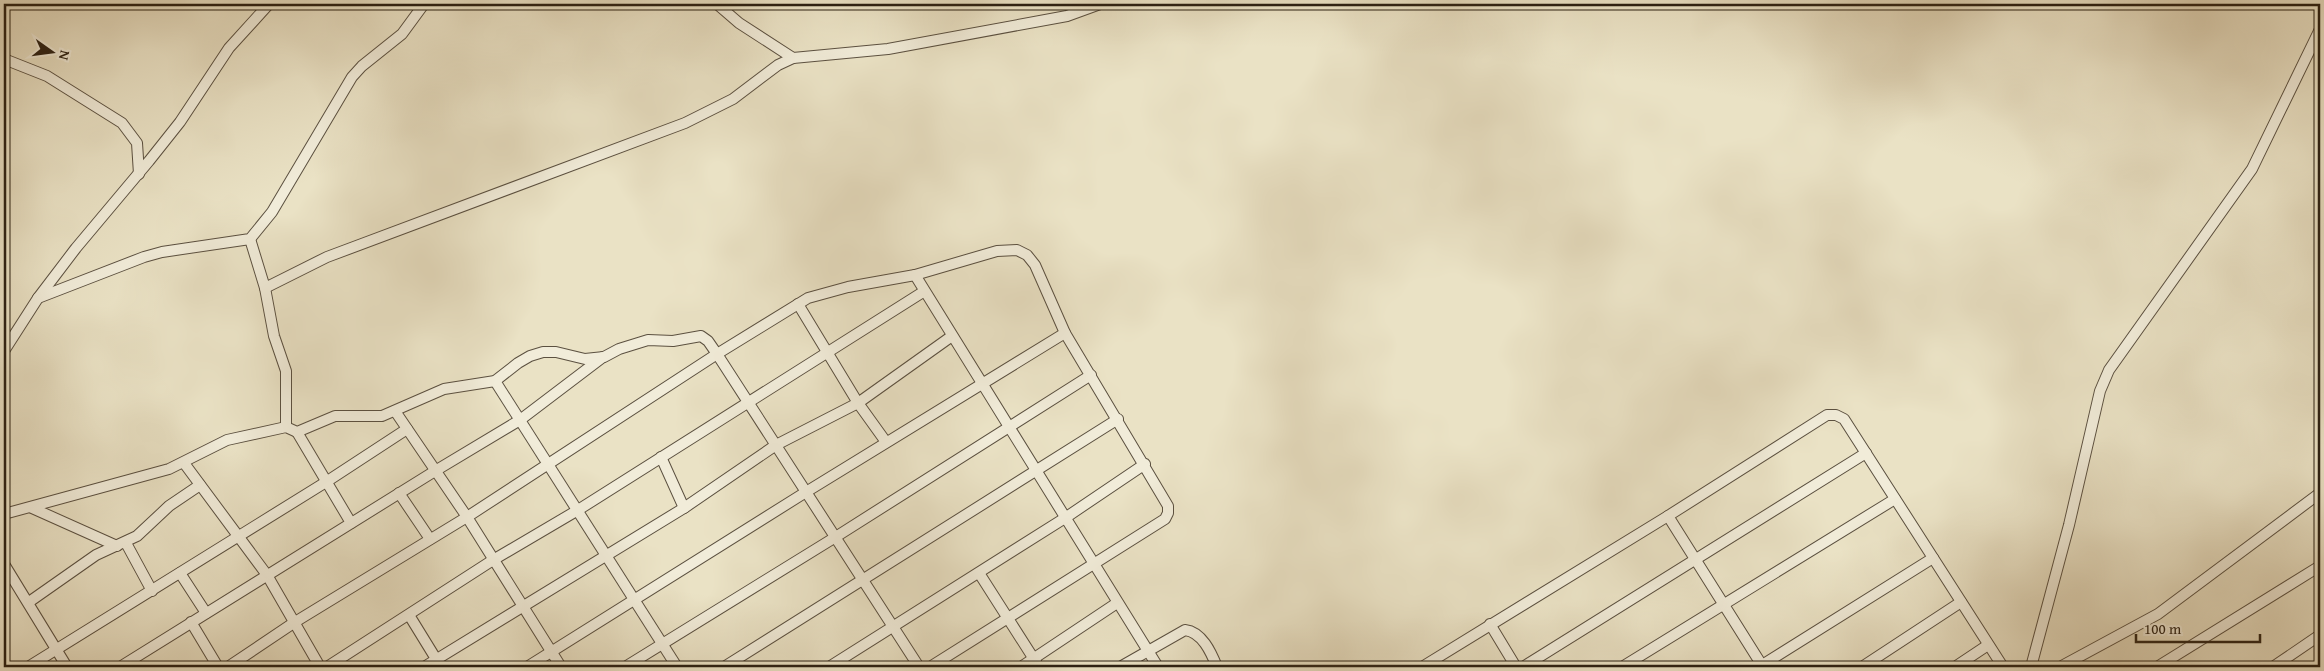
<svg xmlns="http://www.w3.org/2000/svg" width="2324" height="671" font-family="'Gentium Book Plus',serif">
	<rect width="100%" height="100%" fill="#eae2c5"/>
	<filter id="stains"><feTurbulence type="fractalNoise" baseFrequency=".004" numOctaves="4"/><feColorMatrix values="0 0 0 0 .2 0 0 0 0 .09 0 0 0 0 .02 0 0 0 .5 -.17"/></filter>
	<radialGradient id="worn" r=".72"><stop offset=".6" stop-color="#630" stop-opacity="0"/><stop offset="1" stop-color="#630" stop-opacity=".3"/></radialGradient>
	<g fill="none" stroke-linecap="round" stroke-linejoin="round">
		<g stroke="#5b5040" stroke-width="12">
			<g id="minor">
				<polyline points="717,4 739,23 793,58"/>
				<polyline points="4,59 47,76 122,123 137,143 139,174"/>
				<polyline points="250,239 265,288 274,336 286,371 286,427"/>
				<polyline points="915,275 1158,667"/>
				<polyline points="265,288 327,257 685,123 733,99 778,65 793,58 888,49 1067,16 1100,4"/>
				<polyline points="38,298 144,257 162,252 250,239 272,212 352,77 362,66 402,34 424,4"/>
				<polyline points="798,304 858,403 886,442"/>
				<polyline points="4,351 38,298 76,248 149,161 180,122 229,48 269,4"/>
				<polyline points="495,381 677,667"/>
				<polyline points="395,411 467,517 561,667"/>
				<polyline points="297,432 351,523"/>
				<polyline points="661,457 684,508"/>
				<polyline points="184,463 267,575 320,667"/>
				<polyline points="399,493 430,539"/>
				<polyline points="32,508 117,546"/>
				<polyline points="4,514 169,469 227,440 286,427 297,432 335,416 382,416 444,389 495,381 518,363 530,356 543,352 556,352 585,359 604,357 619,349 648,340 673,341 701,336 708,341 717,354 919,667"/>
				<polyline points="1668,516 1763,667"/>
				<polyline points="126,543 152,591"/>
				<polyline points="4,564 67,667"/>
				<polyline points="180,573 206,613"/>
				<polyline points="979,573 1039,667"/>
				<polyline points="29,602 96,555 137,536 169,506 200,485"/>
				<polyline points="409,615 441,667"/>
				<polyline points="191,622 218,667"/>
				<polyline points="1490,624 1516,667"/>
				<polyline points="28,667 326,482 407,429"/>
				<polyline points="120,667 435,471 520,420 603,357"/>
				<polyline points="228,667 295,622 467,517 717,354 808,298 848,287 915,275 997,251 1017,250 1027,255 1035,265 1065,333 1168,506 1168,513 1165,519 930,667"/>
				<polyline points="327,667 493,560 578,510 923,292"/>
				<polyline points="424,667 684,508 776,445 858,403 952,336"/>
				<polyline points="527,667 806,492 1065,333"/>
				<polyline points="625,667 834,538 1091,375"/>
				<polyline points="724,667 1118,419"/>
				<polyline points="829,667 1065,518 1145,464"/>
				<polyline points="1021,667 1117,603"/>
				<path d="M1120 667 1185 630C1202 632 1211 652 1217 667"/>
				<polyline points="1422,667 1668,516 1827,415 1836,415 1844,419 2003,667"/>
				<polyline points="1523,667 1866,453"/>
				<polyline points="1622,667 1895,499"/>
				<polyline points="1759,667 1933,558"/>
				<polyline points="1862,667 1961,602"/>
				<polyline points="1955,667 1988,645"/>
				<polyline points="2031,667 2069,525 2100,391 2109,370 2252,169 2320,29"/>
				<polyline points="2060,667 2158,614 2320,493"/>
				<polyline points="2157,667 2320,566"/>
				<polyline points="2273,667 2320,635"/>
			</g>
		</g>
		<use href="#minor" stroke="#f1ecd9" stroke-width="10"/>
	</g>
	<rect width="2324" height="671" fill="none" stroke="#eae2c5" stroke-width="20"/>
	<rect x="5" y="5" width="2314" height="661" fill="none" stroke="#2b2013" stroke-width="2.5"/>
	<rect x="10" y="10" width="2304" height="651" fill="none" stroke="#2b2013"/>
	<g transform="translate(52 52) rotate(104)" stroke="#f1ecd9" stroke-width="4" paint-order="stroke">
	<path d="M0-4L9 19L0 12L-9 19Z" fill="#2b2013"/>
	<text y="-8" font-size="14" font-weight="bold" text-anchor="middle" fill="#2b2013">N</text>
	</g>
	<path d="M2136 634v8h124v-8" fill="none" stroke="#2b2013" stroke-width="2.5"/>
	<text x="2144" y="634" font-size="15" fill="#2b2013" stroke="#f1ecd9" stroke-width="4" paint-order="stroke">100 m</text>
	<rect width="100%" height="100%" filter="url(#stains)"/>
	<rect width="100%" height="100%" fill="url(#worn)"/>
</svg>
